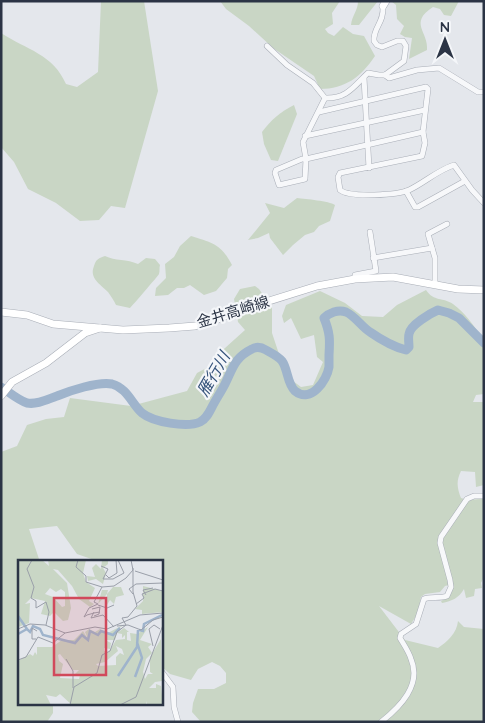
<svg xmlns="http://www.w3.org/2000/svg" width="485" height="723" font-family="Quicksand,'Noto Sans JP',sans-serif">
	<rect width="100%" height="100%" fill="#e4e7ec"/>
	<g fill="#c9d6c5">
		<path d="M101 1H144L158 91 125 208 111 206 99 220 80 221 56 203 28 189 14 162 1 147V33C27 50 53 54 66 84L77 87 98 72Z"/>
		<path d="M220 1H340L332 13 333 24 325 29 328 33 334 36 343 27 353 34 364 36 375 56C361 77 345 89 320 89L314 76 273 48 249 26 226 9Z"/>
		<path d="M358 1H378L359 25H351C352 15 358 11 358 1Z"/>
		<path d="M391 1H459L451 16 444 15 440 9 433 7C408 23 429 32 427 50L409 59 412 38 405 37 400 34 404 26 397 19 396 5Z"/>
		<path d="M294 105 297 114 278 161 271 160 264 144 262 132C271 120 280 112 294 105Z"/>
		<path d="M297 198C306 199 329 201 335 205L330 221 319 226 314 232 305 235 293 245 283 255 270 238 269 233 258 238 248 240 270 213 265 203 284 208Z"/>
		<path d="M191 236C213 243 221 244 232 265L228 269 227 278 216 291 204 295 190 285 184 288H177L168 295 155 296 156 288 166 278 165 264 174 257 180 246Z"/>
		<path d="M105 256C115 261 127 259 138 264L146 258 155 259 160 265C159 268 160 271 159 274 158 276 132 306 130 308L116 305C114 301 111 296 108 292 100 284 89 278 94 266 96 259 99 258 105 256Z"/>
		<path d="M255 286 259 289 272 308V333L278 351 293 381 301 387 313 385 323 362 317 357 314 335 301 339 291 318 284 323 282 316 286 305 320 291 345 303 362 316 383 317 397 305 426 290C434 302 443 297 453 304 465 313 474 325 481 337H484V394L476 395 473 402H484V485L476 487 475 472 461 471C456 481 457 488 461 498 469 501 475 499 484 499V577L481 583 482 588 475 589 474 596 466 598 464 589C459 598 452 601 442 603L441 601 449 597 453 584 445 586 440 592 425 594 421 597 418 613 411 624 379 606 405 640 438 648C447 642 457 633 458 621L464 627 484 629V722H238C232 719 210 722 201 722L192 712 193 703 198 689H214L226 683V673L220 666 212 662 198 669 191 680 170 674 162 667 161 562H100L77 554 57 526 29 529 40 562H19V704H53V713L47 722H1V452L17 446 27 425 46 419 64 417 70 398 131 406 187 391 197 373 212 365 215 357 245 330 238 322 234 299 240 289Z"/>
	</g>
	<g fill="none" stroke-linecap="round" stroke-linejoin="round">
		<path stroke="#9fb4cc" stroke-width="9" d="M1 387C9 392 18 400 27 403 37 405 48 399 57 396 69 391 99 381 112 384 127 388 132 404 142 413 153 422 187 428 200 422 206 419 209 413 212 407 216 399 221 392 225 384 233 368 234 358 252 349 257 346 261 347 266 350 271 353 278 356 282 361 288 369 287 384 295 391 311 404 327 380 329 367 329 363 329 359 329 355 330 339 330 333 324 318 329 313 338 309 346 312 355 316 362 327 370 332 380 339 394 347 406 350L409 347C409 343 408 338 409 334 410 325 431 313 438 310L449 313 459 318 484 343"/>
		<g stroke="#a9aeb7" stroke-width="6">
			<g id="street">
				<path d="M267 46 287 65 313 83 325 98C347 99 354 86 368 73L379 75H385L404 61 406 46 403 41H397L382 47 377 45 374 41C373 27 384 24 383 6"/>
				<polyline points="385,75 389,78 417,70 439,68 478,92 484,92"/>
				<polyline points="364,78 369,168"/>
				<polyline points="325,98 303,142 306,159 305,179 279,185 275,173 276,170 302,159 306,159 423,132"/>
				<path d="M319 112 426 87 428 89 423 132 425 143 422 156 340 173 338 177 340 190C350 198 398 195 409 190 424 183 438 170 454 165L472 190 484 203"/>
				<polyline points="305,136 425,110"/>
				<polyline points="406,191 415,207 418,207 465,181"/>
				<polyline points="373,258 432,248"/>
				<polyline points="355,279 355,275 376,271 370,232"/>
				<polyline points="435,285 435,258 428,234 447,224"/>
				<polyline points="161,671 173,687 174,707 178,722"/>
				<path d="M381 722C400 707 422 685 411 659 409 652 404 645 400 638L401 634 416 624 424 599C430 596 440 599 447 596L451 587 450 580 440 543 441 537 467 499 474 496H484"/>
			</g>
		</g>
		<g stroke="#a9aeb7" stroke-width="8">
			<g id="secondary">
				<polyline points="383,6 386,1"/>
				<polyline points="1,312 27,315 53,324 123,330 169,328 195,326 213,321 237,311 317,286 355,279 393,277 458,289 484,290"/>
				<polyline points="1,396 12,382 46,363 85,333 100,328"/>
			</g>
		</g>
		<use href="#street" stroke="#f7f8fa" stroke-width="5"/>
		<use href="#secondary" stroke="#fff" stroke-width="7"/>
	</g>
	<g text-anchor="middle" stroke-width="4.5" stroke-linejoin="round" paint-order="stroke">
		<g font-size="15" fill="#2b3445" stroke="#f4f6f9">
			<text transform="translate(233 312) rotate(-17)" y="5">金井高崎線</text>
		</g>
		<g font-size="16" font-style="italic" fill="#34527a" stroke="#f4f6f9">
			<text transform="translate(213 374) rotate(-60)" y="6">雁行川</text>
		</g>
	</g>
	<g transform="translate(18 560)">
		<rect width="145" height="145" fill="#e4e7ec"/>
		<path d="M0 0H24L31 6 30 0H68L65 13 68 22 77 28 71 41 76 44 72 47 61 39 54 26 40 10 35 9 49 23 53 48 50 60 45 61 36 52 32 56 23 54 27 41 13 38 7 44 12 43 11 63 0 67ZM32 28 38 32 43 29 47 32V46L44 47 35 37 27 34ZM84 0H90V4L85 8 88 13 85 24 78 19 70 21 69 16 77 17 74 8 78 4 83 9ZM125 26 145 31V52L124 54V50L117 49 125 41ZM95 27H103L106 35 98 37 96 44 92 40 89 45V34L80 44 84 30H90L89 34ZM107 64 100 69 97 80H87L93 83 92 89 86 88V91L91 92 98 80 107 79V75L104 78V74L99 73 106 68 111 72H109V80L113 81 112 73 119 74 130 67 122 80 134 84 130 87 134 93 128 99 125 112 127 119 130 114H135L132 112V97L143 79 144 121 137 122 131 128H138V124L143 126 145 145H129L128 141V145H54L42 134 38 137 28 135 33 145H0V101L12 94 15 96 17 92 19 95V87H34L44 80H56L65 71 70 79 67 72 71 69 77 72 82 69 88 74ZM98 86 104 89 106 95 102 93 98 97V105L80 106 78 104 87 102 100 91ZM42 94 55 110H61L57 114 62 115 61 119 42 118 45 104 41 101 40 95Z" fill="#c9d6c5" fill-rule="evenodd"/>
		<path fill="none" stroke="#9fb4cc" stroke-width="2.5" d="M0 56 9 69M121 70 125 71 126 64 144 55M0 74 9 69 12 72 15 66 22 69 25 75 57 83 64 75 70 80 72 71 80 75 83 71 95 75 102 68M100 116 119 87 120 70M117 117 124 98 119 82"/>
		<path fill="none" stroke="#9a9fa9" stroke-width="1" d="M14 0 9 9 16 27 13 38 18 41V48L28 42M60 0 58 7 68 16V22L84 27 96 26 108 18 115 10 113 0M83 6 90 9 85 19H95L106 13 100 0M117 11 145 20M88 15 91 18 99 13 98 0M115 34 111 29 118 24 145 23M128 35 125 30 135 28M118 44 126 38 124 34 137 29 145 31M80 45 89 48 96 45M74 49 82 47 81 54 76 56M76 52 73 58 85 55 96 67M82 52 76 53 69 55 66 57 71 48 80 44 76 42 84 27M28 65 31 52 28 42M99 66 110 65 123 70 135 60 145 57M0 69 12 64 27 65 47 73M18 79H14V68L19 71M135 86 131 69 136 65 142 69M48 99 55 111V128M0 100 8 97 20 77 35 83 47 73 77 67 89 69 122 55 145 53M52 145 56 127 79 113 84 95 92 91 99 72 108 65 104 58 110 57 119 46 115 32V8M102 145 118 137 145 65"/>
		<path fill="#d1495b" fill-opacity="0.15" stroke="#d1495b" stroke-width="2.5" d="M36 38H88V115H36Z"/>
		<rect width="145" height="145" fill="none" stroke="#2b3445" stroke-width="2.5"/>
	</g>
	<rect width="485" height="723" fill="none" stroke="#2b3445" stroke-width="5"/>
	<g transform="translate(445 40)" stroke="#f4f6f9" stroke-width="4" paint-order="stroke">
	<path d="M0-4L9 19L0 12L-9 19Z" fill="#2b3445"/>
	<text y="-8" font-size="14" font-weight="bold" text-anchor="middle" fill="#2b3445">N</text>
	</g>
</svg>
